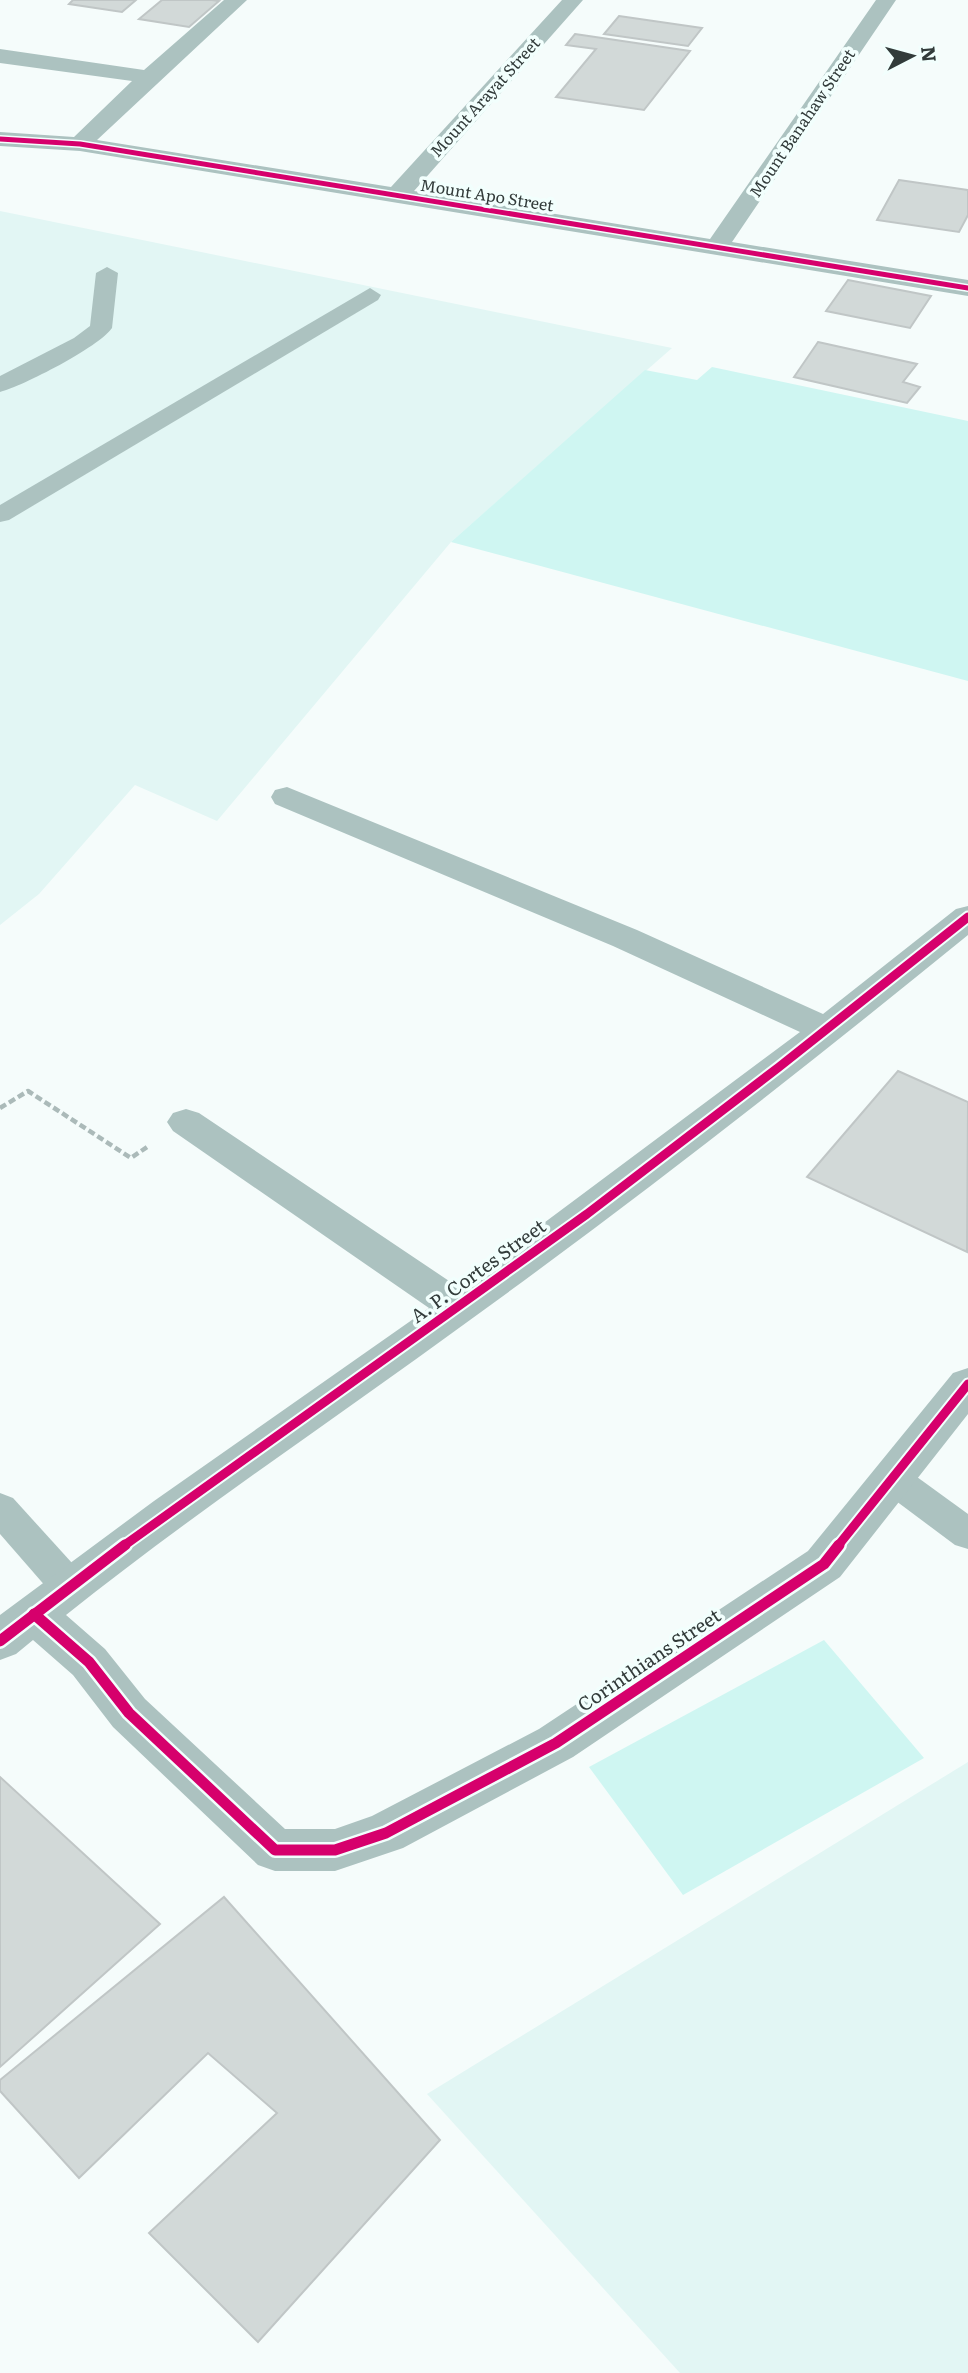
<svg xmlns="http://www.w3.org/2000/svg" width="968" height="2373" font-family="Literata,serif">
	<rect width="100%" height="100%" fill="#f5fcfb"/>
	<g fill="#e2f6f4">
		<polygon points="0,211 672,348 451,542 217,821 135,785 39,894 0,925"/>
		<polygon points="968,1762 968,2373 680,2373 427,2094"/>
	</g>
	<g fill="#cff6f2">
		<polygon points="712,367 968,421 968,681 451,542 645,370 697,380"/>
		<polygon points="824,1640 924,1758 683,1895 589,1767"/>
	</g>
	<g fill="#d2d9d8" stroke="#c0c6c6" stroke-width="2">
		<polygon points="73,0 136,0 122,12 69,4"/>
		<polygon points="162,0 212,0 219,1 189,27 139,19"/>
		<polygon points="619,16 702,28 688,46 604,34"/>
		<polygon points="575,34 690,51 644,110 556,97 596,49 566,45"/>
		<polygon points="899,180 968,190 968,215 959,232 877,220"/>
		<polygon points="848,280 931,296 910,328 826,311"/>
		<polygon points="818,342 917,364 903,382 920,387 907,403 794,377"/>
		<polygon points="898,1071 968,1102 967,1252 807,1177"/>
		<polygon points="0,1777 160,1924 0,2067"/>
		<polygon points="224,1897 440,2140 258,2342 149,2233 277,2113 208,2053 79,2178 0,2091 0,2080"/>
	</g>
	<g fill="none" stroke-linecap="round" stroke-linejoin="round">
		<polyline stroke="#abbab9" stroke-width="4.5" stroke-dasharray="7 3.5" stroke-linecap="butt" points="0,1108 28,1091 131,1158 147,1147"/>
		<g fill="#acc2c0" fill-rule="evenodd">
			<path d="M107 267 118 273 112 328C99 347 23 386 0 392V376L74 338 90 326 96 273Z"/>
			<polygon points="370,288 381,295 378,300 9,520 0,522 0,505"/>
			<polygon points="893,1464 906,1469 968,1514 968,1549 955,1545 880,1489 875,1479 880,1469"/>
			<polygon points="0,1493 13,1498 82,1574 87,1585 82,1596 68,1601 54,1596 0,1534"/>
		</g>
		<g fill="#acc2c0" fill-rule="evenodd">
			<polygon points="224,0 247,0 97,140 391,187 562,0 583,0 414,191 710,239 876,0 896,0 732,242 968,280 968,296 80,151 0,146 0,132 74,137 132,81 0,63 0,49 144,70"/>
			<path d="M287 787 637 930 823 1014 956 909 968 906V935C806 1067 640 1197 470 1320 335 1419 196 1511 66 1615L105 1649 145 1699 285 1829H335L372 1816 539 1729 808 1551 953 1373 968 1368V1414L840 1577 573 1757 403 1848 335 1871H275L258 1865 113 1727 73 1675 33 1640 16 1654 0 1660V1615L154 1501 429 1308 173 1131 167 1122 173 1113 186 1109 199 1113 458 1287 800 1032 613 946 275 804 271 797 275 790Z"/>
		</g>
		<g stroke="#f2fffd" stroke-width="8">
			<polyline id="cycleway-far2" points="0,139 80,144 968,288"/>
		</g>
		<g stroke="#f2fffd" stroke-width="13">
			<g id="cycleway-far1">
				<polyline points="122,1547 587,1214 779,1067 968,917"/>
				<polyline points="837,1547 968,1384"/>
			</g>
		</g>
		<g stroke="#f2fffd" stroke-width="16">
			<g id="cycleway">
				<polyline points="34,1614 89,1662 129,1713 275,1850 335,1850 386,1833 556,1743 824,1564 839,1545"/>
				<polyline points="0,1641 125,1545"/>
			</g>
		</g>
		<use href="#cycleway-far2" stroke="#d6006c" stroke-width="5"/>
		<use href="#cycleway-far1" stroke="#d6006c" stroke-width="9"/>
		<use href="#cycleway" stroke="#d6006c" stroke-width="11"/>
	</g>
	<g text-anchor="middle" stroke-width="7" stroke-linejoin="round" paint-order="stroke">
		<g font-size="16" fill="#323b3a" stroke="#f2fffd">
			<text transform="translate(485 97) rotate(-48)" y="6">Mount Arayat Street</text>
			<text transform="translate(802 123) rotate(-56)" y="6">Mount Banahaw Street</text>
			<text transform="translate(487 195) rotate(9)" y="6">Mount Apo Street</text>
		</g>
		<g font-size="19" fill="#323b3a" stroke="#f2fffd">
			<text transform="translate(478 1271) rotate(-36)" y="7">A. P. Cortes Street</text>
			<text transform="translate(649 1660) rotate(-34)" y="7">Corinthians Street</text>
		</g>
	</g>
	<g transform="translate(912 56) rotate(84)" stroke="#f2fffd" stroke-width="5" paint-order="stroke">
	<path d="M0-5L12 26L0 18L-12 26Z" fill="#323b3a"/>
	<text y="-10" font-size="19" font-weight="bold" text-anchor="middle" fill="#323b3a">N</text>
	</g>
</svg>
